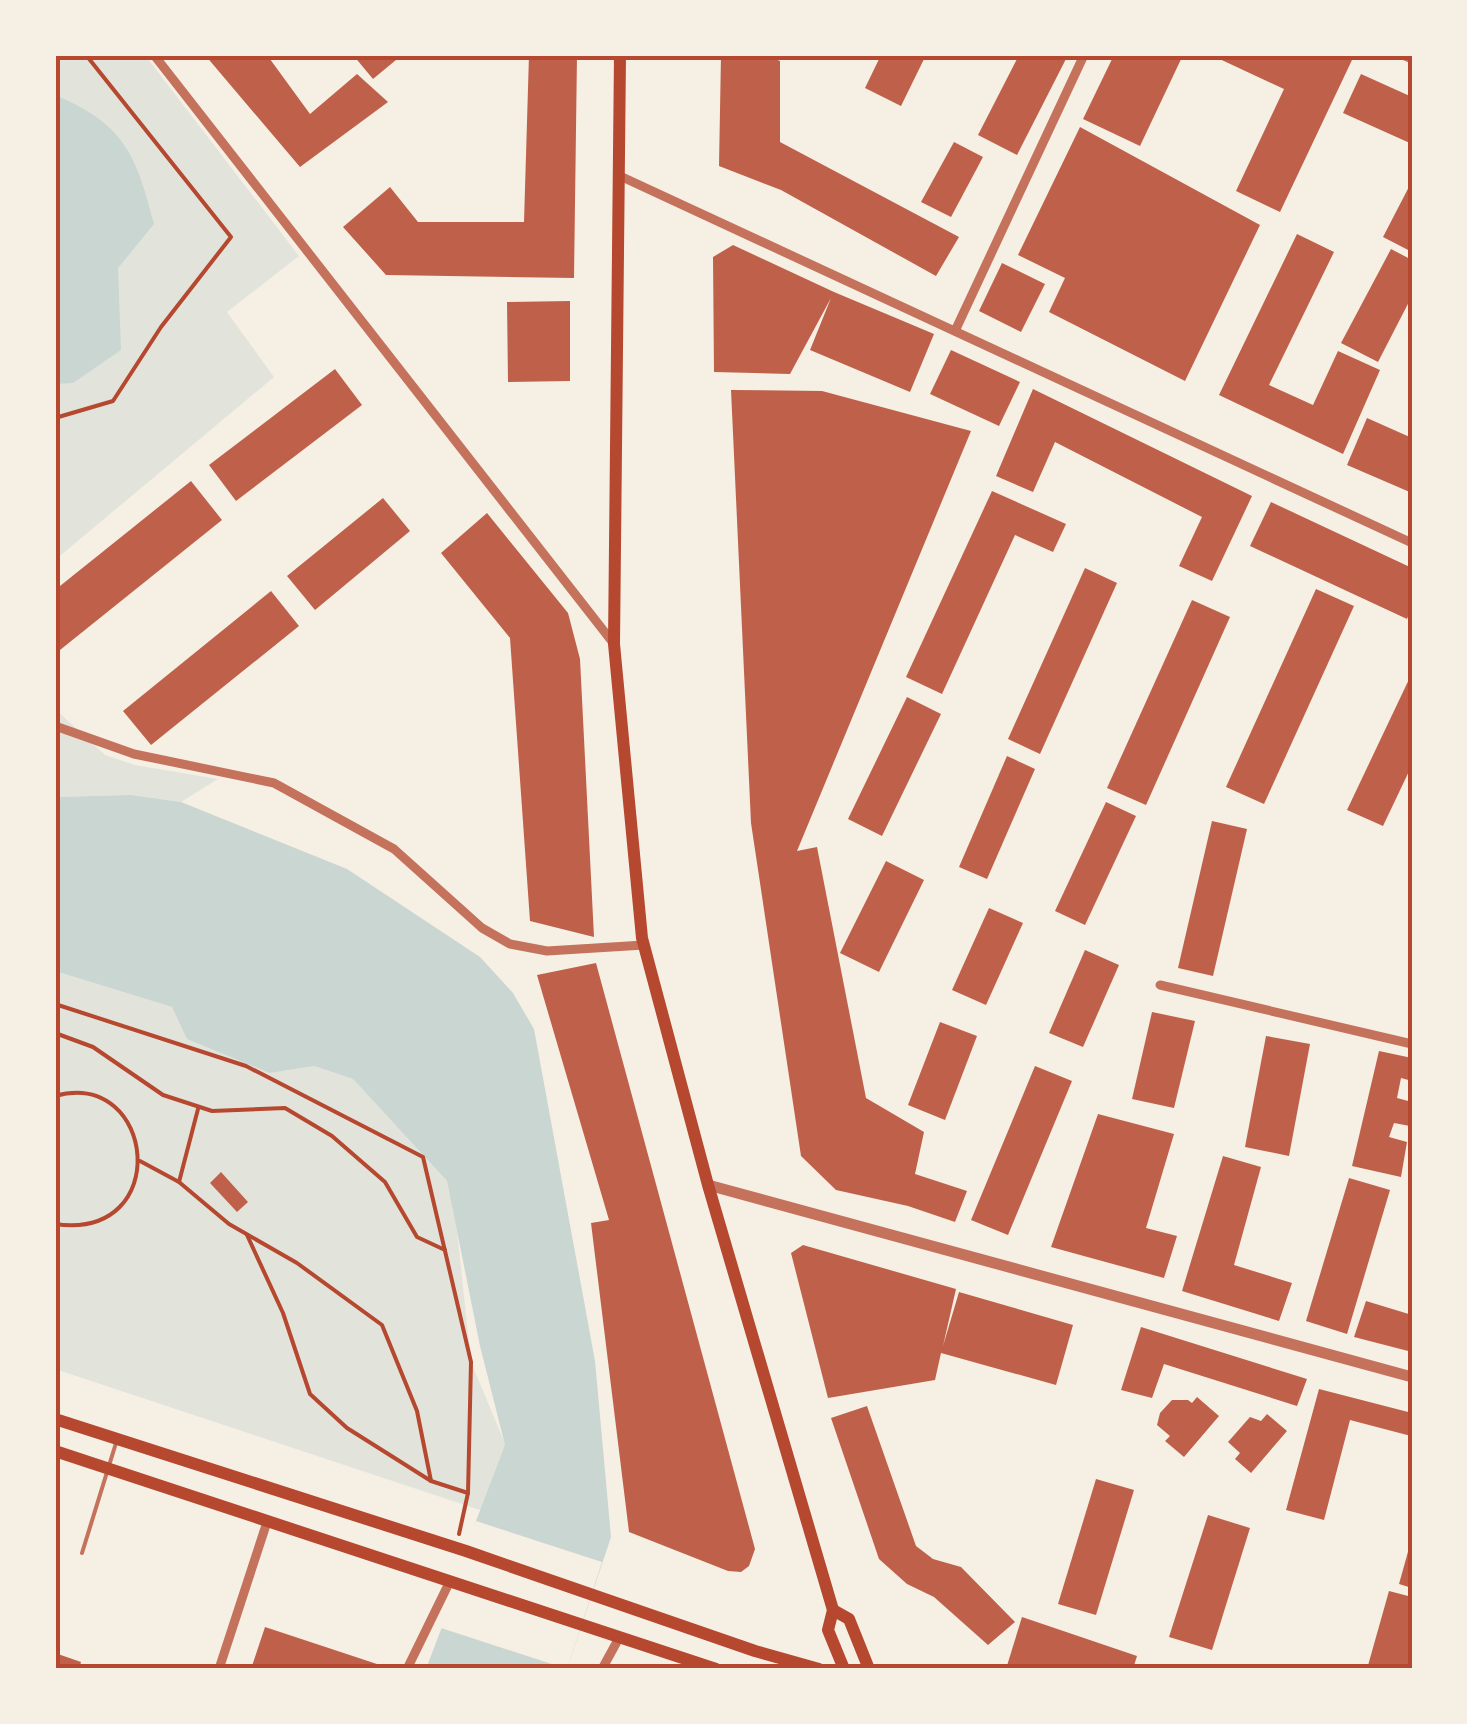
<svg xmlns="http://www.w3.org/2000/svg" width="1467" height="1724" font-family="Roboto,sans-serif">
	<rect width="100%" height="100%" fill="#f6efe4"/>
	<g fill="#e2e4dc">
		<polygon points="55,55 145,55 299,256 227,312 274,377 55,560"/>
		<polygon points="55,709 105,755 135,765 218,779 181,802 131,795 55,797"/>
		<polygon points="55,971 172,1007 270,1073 314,1066 353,1079 447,1181 457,1230 471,1362 514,1465 483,1511 55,1369"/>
	</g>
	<g fill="#c9d6d2">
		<path d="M55 95C124 124 136 154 154 224L118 268 121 350 73 383 55 384Z"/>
		<polygon points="131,795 181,802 347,869 480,957 513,993 534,1029 595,1361 611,1537 567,1669 426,1669 459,1582 476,1521 505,1445 480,1346 447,1181 353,1079 314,1066 270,1073 187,1039 172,1007 55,971 55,797"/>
	</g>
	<polygon fill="#f6efe4" points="476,1521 602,1562 567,1669 441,1628"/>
	<g fill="#bf614a">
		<polygon points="205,55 267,55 310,114 357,74 388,102 300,167"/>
		<polygon points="353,55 402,55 373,79"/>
		<polygon points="529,55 577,55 574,278 386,275 343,227 390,187 418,222 524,222"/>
		<polygon points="721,55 765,55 780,61 780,142 959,237 936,276 781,190 719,166"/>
		<polygon points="881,55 926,55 901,106 865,88"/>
		<polygon points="1019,55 1068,55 1017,155 978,135"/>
		<polygon points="1114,55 1183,55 1140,146 1083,119"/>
		<polygon points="1211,55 1340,55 1352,60 1280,212 1236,191 1284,89"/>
		<polygon points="1361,74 1412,97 1412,144 1343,113"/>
		<polygon points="1080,127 1260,225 1185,381 1049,312 1065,278 1018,255"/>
		<polygon points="954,142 983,157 951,217 921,202"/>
		<polygon points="1412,181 1412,252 1383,237"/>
		<polygon points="1297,234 1334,252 1269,385 1313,405 1338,351 1380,370 1343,454 1219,395"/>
		<polygon points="733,245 834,292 934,334 910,392 810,350 831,298 790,374 714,372 713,257"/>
		<polygon points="1391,249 1412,260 1412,296 1378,362 1341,343"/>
		<polygon points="1002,263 1045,284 1021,332 979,311"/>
		<polygon points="570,301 570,381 508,382 507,302"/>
		<polygon points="951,350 1020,382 999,426 930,394"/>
		<polygon points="335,369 362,405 236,501 209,465"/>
		<polygon points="1033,389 1252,496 1212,581 1179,566 1202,517 1055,442 1033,492 996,476"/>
		<polygon points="731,390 822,391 971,431 797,851 817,847 866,1098 924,1132 915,1174 967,1191 955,1222 908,1206 836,1190 801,1156 751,823"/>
		<polygon points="1367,418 1412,438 1412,493 1347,465"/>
		<polygon points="191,481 222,520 55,654 55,590"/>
		<polygon points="992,491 1066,524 1053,552 1015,535 942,694 906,677"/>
		<polygon points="383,498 410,531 315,610 287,576"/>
		<polygon points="1271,502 1412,568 1412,607 1407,619 1250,546"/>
		<polygon points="487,513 568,613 580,659 594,937 530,921 510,638 441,553"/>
		<polygon points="1085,568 1117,583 1040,754 1008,739"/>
		<polygon points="1316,589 1354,606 1264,804 1226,787"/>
		<polygon points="271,591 299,626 151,745 123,711"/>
		<polygon points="1192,600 1230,617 1146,805 1107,788"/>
		<polygon points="1412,673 1412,765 1383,826 1347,810"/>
		<polygon points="907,697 941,714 882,836 848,819"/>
		<polygon points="1007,756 1035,769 987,879 959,867"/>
		<polygon points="1106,802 1136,816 1085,925 1055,911"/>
		<polygon points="1212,821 1247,829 1213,976 1178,968"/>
		<polygon points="886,861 924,880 879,972 840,953"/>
		<polygon points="989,908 1023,923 986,1005 952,990"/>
		<polygon points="1085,950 1119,965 1083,1047 1049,1033"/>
		<polygon points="596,963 755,1549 749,1566 741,1572 728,1571 629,1532 591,1223 609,1220 537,975"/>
		<polygon points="1152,1012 1195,1021 1174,1108 1132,1099"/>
		<polygon points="940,1022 977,1036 945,1120 908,1105"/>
		<polygon points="1266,1036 1310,1044 1289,1156 1245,1147"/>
		<polygon points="1379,1051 1412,1058 1412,1081 1401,1078 1397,1098 1412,1102 1410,1126 1394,1123 1389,1137 1407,1142 1401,1177 1352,1166"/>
		<polygon points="1035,1066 1072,1081 1008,1235 971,1220"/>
		<polygon points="1098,1114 1174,1134 1146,1228 1177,1236 1164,1278 1051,1247"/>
		<polygon points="1223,1156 1261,1167 1234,1265 1292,1283 1279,1321 1182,1291"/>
		<polygon points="221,1172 248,1202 237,1212 210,1183"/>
		<polygon points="1349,1178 1390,1190 1347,1334 1306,1321"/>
		<polygon points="803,1245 956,1289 943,1346 959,1292 1073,1325 1056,1385 941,1353 935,1380 828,1398 791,1253"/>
		<polygon points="1366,1301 1412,1315 1412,1352 1354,1337"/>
		<polygon points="1141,1327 1307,1379 1297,1406 1164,1364 1152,1398 1121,1390"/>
		<polygon points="1319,1389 1412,1413 1411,1436 1350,1420 1324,1520 1286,1510"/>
		<polygon points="1197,1397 1219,1416 1184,1457 1165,1441 1170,1436 1157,1425 1160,1413 1172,1400 1188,1400 1192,1403"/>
		<polygon points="867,1406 916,1546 933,1559 961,1567 1015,1622 988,1645 934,1597 907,1584 879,1559 831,1418"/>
		<polygon points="1267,1414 1287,1431 1251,1473 1235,1459 1240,1453 1228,1442 1250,1417 1261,1421"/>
		<polygon points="1096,1479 1134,1490 1096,1615 1058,1604"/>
		<polygon points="1208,1515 1250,1528 1212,1650 1169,1637"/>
		<polygon points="1411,1541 1412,1542 1412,1588 1399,1584"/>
		<polygon points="1389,1591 1412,1597 1410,1669 1367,1669"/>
		<polygon points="1022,1617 1137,1656 1133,1669 1006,1669"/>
		<polygon points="265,1627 389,1668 389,1669 251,1669"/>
		<polygon points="55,1653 81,1662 79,1669 55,1669"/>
	</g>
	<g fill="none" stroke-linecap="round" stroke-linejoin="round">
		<g stroke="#b5482f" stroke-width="4">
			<polyline points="55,418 113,401 161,327 231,237 86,55"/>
			<polyline points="55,1004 246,1066 423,1157 471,1362 468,1493 459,1534"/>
			<polyline points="55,1033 93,1047 163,1095 212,1111 285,1108 332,1136 385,1182 417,1237 445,1250"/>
			<path d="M55 1096C156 1068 174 1241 55 1224"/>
			<polyline points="140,1161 179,1182 229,1224 297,1263 382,1325 417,1411 431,1481 468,1493"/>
			<polyline points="179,1182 198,1109"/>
			<polyline points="247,1235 283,1313 310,1394 347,1428 431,1481"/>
		</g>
		<polyline stroke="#c5725c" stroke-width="4" points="82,1553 116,1443"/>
		<g stroke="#c5725c" stroke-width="9">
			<polyline points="154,55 614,644"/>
			<polyline points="620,176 1412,543"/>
			<polyline points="955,331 1084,55"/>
			<polyline points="58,727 134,754 274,783 394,849 482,928 510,944 547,951 644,945"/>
			<polyline points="1160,985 1412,1044"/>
			<polyline points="219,1669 267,1522"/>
			<polyline points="407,1669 450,1581"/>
			<polyline points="602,1669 619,1638"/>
		</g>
		<g stroke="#c5725c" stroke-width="11">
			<polyline points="1405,55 1412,58"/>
			<polyline points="708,1185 1412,1377"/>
		</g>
		<g stroke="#b5482f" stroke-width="12">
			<polyline points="620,55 614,644 642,938 708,1185 833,1610 828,1630 844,1669"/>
			<polyline points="55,1419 466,1551 755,1651 819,1669"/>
			<polyline points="55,1451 716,1669"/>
			<polyline points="833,1610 849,1619 869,1669"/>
		</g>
	</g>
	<rect width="1467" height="1724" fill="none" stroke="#f6efe4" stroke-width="115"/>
	<rect x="58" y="58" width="1352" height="1608" fill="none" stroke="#b5482f" stroke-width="4"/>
</svg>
